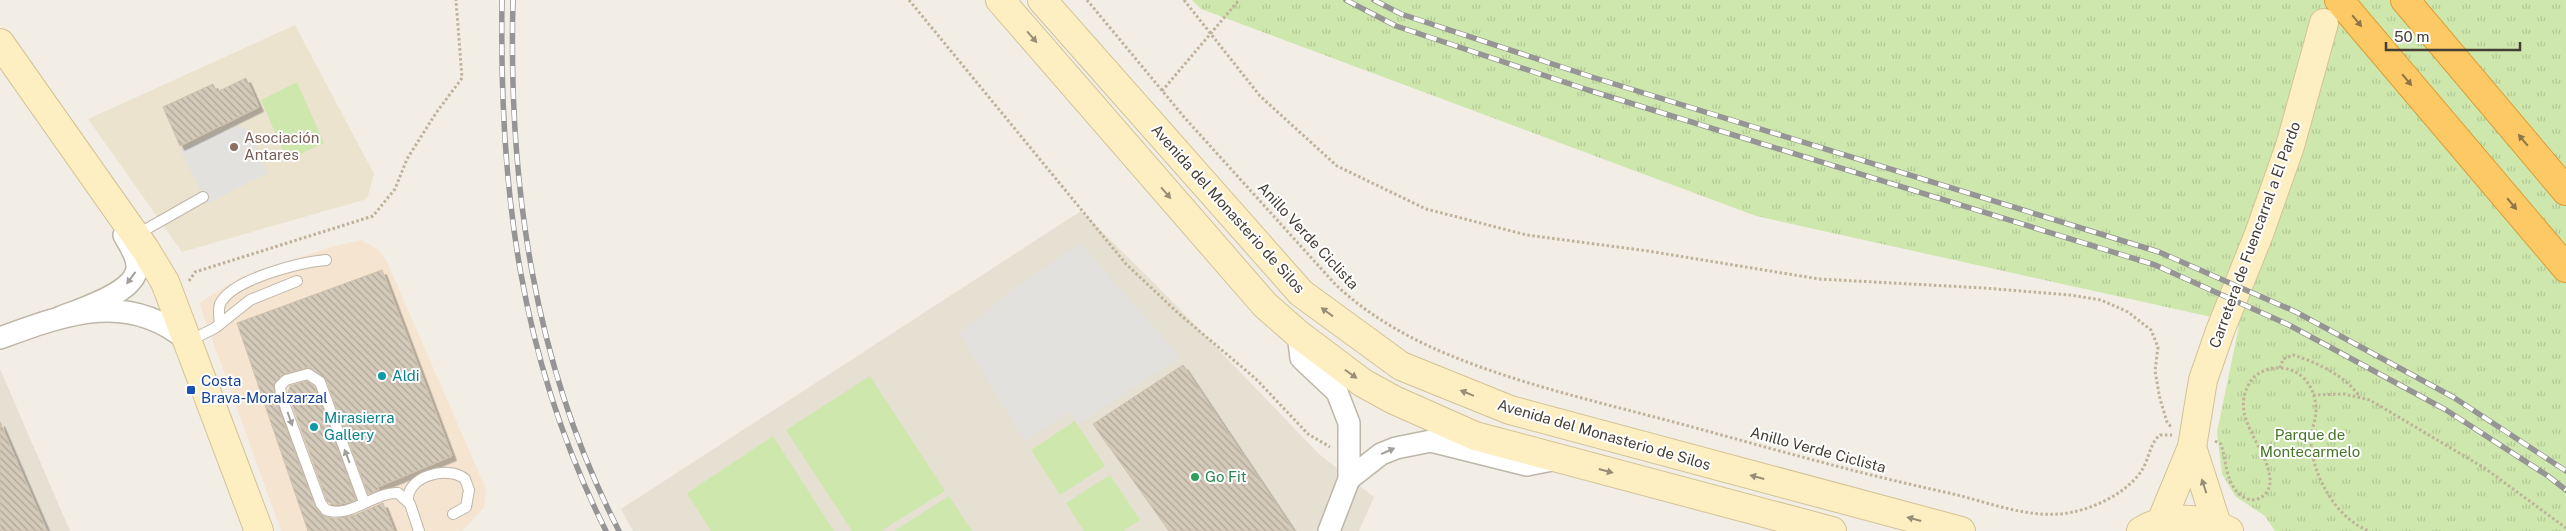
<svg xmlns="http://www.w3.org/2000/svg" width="2566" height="531" font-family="'Public Sans',sans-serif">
	<defs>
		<pattern id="park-tufts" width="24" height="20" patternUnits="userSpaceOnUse" patternTransform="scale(1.25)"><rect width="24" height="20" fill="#cee7ad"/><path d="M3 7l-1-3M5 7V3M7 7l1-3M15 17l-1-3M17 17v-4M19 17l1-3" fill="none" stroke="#b2c795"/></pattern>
		<pattern id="building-back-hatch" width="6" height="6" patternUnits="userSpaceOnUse" patternTransform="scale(1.25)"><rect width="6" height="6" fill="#d4caba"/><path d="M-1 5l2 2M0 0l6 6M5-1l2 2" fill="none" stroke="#aea598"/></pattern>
		<filter id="shadow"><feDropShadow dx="4.5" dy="4.5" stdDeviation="0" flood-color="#0004"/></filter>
	</defs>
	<rect width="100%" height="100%" fill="#f2eee5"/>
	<g fill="#e6e0d3">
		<polygon points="1081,211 1168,297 1319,454 1374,497 1359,531 633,531 621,509"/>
		<polygon points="0,369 70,531 0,531"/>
	</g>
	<polygon fill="#f5e5d0" points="361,240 378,249 387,262 486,489 484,508 462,531 281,531 199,303 240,277 331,247"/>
	<polygon fill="#ece3cf" points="295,25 374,174 367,199 182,252 88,119"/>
	<polygon fill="url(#park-tufts)" points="1192,0 2566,0 2566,531 2275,531 2265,516 2236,497 2222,474 2217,432 2239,326 2234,322 1756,216 1201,9"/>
	<g fill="#cee7ad">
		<polygon points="297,82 324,143 287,160 261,100"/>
		<polygon points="870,376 945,491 881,531 852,531 786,430"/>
		<polygon points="1075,421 1105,466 1060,495 1031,450"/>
		<polygon points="773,436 834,531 711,531 687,493"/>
		<polygon points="1110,475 1140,520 1123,531 1084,531 1066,503"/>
		<polygon points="949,496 972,531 894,531"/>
	</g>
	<g fill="#e3e1dd">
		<polygon points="238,125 249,131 268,173 207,204 180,150"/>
		<polygon points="1080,243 1180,357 1078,424 1069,412 1025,441 959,334 1012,290"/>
	</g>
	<g fill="url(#building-back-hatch)" stroke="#cfc1ae" filter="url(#shadow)">
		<polygon points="246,78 259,107 180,146 163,107 213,84 217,92"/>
		<polygon points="382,270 452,456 378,487 379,490 368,494 326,379 309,367 284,374 274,383 274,397 316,508 324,516 335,519 355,515 383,503 394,531 308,531 237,323"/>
		<polygon points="1183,365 1294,531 1169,531 1093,424"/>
		<polygon points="307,381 314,386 356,500 350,502 335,505 327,501 288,393 290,386"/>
		<polygon points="0,422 47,531 0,531"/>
	</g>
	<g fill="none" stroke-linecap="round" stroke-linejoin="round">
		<g stroke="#beb6a8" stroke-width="12">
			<g id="lane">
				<polyline points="136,235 203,197"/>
				<path d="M220 323C219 317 218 310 220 304 232 279 301 262 326 260"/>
				<polyline points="189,341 215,328 250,300 297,281"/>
				<path d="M408 501C406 476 448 465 465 479L469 490 466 507 453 514"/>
				<path d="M364 502 320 382 308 374 286 380 280 386 281 395 321 504 326 510C349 519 374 492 398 493L410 504 419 531"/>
			</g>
		</g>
		<g stroke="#beb6a8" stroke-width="24">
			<g id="street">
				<path d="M61 317C81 309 135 293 137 268 138 256 129 245 124 235"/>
				<polyline points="1298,334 1301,358 1337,392 1349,423 1349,479 1329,531"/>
				<path d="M0 338C66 314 128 290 188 341"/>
				<polyline points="1349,479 1381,454 1396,448 1431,441 1527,465 1557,459"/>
			</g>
		</g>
		<g stroke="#d3c295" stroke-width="30">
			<g id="secondary">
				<polyline points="1000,0 1265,305 1298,334 1363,383 1394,400 1475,436 1832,531"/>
				<polyline points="1042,0 1301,293 1401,366 1510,410 1961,531"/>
				<polyline points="0,43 145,249 165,282 259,531"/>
				<polyline points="2192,447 2217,525"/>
				<polyline points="2161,522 2192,447 2203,380 2220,331 2259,234 2290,146 2324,23"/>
				<path d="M2141 531C2167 515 2202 517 2229 531"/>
			</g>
		</g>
		<g stroke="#dd9d35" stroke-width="30">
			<g id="highway">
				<polyline points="2339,0 2566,268"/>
				<polyline points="2405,0 2566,191"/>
			</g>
		</g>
		<g stroke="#c0b199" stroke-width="3" stroke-dasharray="2.5 2.5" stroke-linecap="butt">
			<polyline points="909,0 1126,264 1178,313 1256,379 1308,434 1330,447"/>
			<path d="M1087 0 1184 117 1335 284C1365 313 1403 335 1442 352 1520 385 1603 403 1685 425 1773 449 1860 474 1949 493 1989 502 2032 521 2073 512 2097 507 2128 492 2142 470 2149 459 2150 443 2160 435H2172"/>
			<polyline points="1184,0 1260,96 1337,166 1426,209 1527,235 1648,251 1819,279 1984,288 2070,295 2101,300 2128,312 2151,330 2158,347 2155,371 2160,399 2167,422 2172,428"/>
			<polyline points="1162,91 1239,0"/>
			<polyline points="189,281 195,272 373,216 395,189 407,159 436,113 462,78 456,0"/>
			<path d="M2280 368 2283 359 2293 355C2316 362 2346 376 2359 396"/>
			<polyline points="2313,395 2344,394 2370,400 2486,469 2566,528"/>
			<path d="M2215 441 2221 444C2227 462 2225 487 2245 498 2257 504 2271 494 2270 480 2269 448 2229 419 2249 384 2253 376 2261 371 2270 369 2296 363 2316 383 2316 410 2316 421 2310 432 2311 443 2313 477 2337 519 2369 531"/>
		</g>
		<use href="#lane" stroke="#fff" stroke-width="10"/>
		<use href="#street" stroke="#fff" stroke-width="21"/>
		<use href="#secondary" stroke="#feefc3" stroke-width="28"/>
		<use href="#highway" stroke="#fdc965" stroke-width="28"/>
		<g stroke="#959595" stroke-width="5.5">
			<g id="rail">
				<path d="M502 0C499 190 520 359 606 531"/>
				<path d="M513 0C508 184 534 366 619 531"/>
				<polyline points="1346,0 1396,26 1588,90 2155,265 2289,325 2446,410 2548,476 2566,490"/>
				<polyline points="1374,0 1401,14 1592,77 2159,252 2296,312 2453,397 2566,471"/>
			</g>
		</g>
		<use href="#rail" stroke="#fff" stroke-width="4" stroke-dasharray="11" stroke-linecap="butt"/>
	</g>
	<defs><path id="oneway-solid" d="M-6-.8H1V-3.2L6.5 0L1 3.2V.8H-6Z" transform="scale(1.25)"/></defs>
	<g fill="#8f7648">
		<use href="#oneway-solid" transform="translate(2357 21) rotate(50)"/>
		<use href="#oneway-solid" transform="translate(2407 80) rotate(50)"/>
		<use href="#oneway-solid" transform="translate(2523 140) rotate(-130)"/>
		<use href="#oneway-solid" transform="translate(2512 204) rotate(50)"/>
	</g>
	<g fill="#988e75">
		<use href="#oneway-solid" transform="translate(1032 37) rotate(49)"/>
		<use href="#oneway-solid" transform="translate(1166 193) rotate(49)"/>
		<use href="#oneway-solid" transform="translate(1327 312) rotate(-144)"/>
		<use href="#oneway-solid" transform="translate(1351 374) rotate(35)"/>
		<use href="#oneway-solid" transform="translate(1467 393) rotate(-158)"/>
		<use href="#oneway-solid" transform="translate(1606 471) rotate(15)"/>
		<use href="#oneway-solid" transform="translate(1757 477) rotate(-165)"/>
		<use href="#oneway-solid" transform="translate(2204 486) rotate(-108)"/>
		<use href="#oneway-solid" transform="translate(1914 519) rotate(-165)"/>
	</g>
	<g fill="#a29e9a">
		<use href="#oneway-solid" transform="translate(131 278) rotate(126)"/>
		<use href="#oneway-solid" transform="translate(290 419) rotate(70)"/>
		<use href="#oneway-solid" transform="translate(1388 451) rotate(-24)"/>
		<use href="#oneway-solid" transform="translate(347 456) rotate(-111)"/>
	</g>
	<circle fill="#8d6e63" stroke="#fff" stroke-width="2" cx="234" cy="147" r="5"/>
	<g fill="#0f9aa8" stroke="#fff" stroke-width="2">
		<circle cx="382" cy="376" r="5"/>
		<circle cx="314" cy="427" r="5"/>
	</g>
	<rect fill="#1a4fb4" stroke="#fff" stroke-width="2" x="186" y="385" width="10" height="10" rx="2.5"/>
	<circle fill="#2e9e5b" stroke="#fff" stroke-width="2" cx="1195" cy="477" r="5"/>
	<g text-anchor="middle" stroke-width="4" stroke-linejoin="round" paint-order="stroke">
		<g font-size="15" fill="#785e54" stroke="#fff" text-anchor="start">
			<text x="244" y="143">Asociación<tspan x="244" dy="17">Antares</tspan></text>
		</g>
		<g font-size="15" fill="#453e35" stroke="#fff">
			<text transform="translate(1228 209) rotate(48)" y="5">Avenida del Monasterio de Silos</text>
			<text transform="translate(2255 235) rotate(-70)" y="5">Carretera de Fuencarral a El Pardo</text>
			<text transform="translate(1308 236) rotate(47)" y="5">Anillo Verde Ciclista</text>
			<text transform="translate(1604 435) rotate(16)" y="5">Avenida del Monasterio de Silos</text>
			<text transform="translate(1818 450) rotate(15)" y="5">Anillo Verde Ciclista</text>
		</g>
		<g font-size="15" fill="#0d838f" stroke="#fff" text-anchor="start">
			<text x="392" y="381">Aldi</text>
			<text x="324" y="423">Mirasierra<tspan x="324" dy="17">Gallery</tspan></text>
		</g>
		<g font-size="15" fill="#164399" stroke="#fff" text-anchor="start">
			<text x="201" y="386">Costa<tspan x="201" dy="17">Brava-Moralzarzal</tspan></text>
		</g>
		<g font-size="15" fill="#477628" stroke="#fff">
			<text x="2310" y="440">Parque de<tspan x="2310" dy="17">Montecarmelo</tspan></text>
		</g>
		<g font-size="15" fill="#27864d" stroke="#fff" text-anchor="start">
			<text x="1205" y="482">Go Fit</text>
		</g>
	</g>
	<path d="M2386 42v8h134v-8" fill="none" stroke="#453e35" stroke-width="2.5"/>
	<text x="2394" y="42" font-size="15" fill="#453e35" stroke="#ffffff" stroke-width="4" paint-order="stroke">50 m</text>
</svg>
